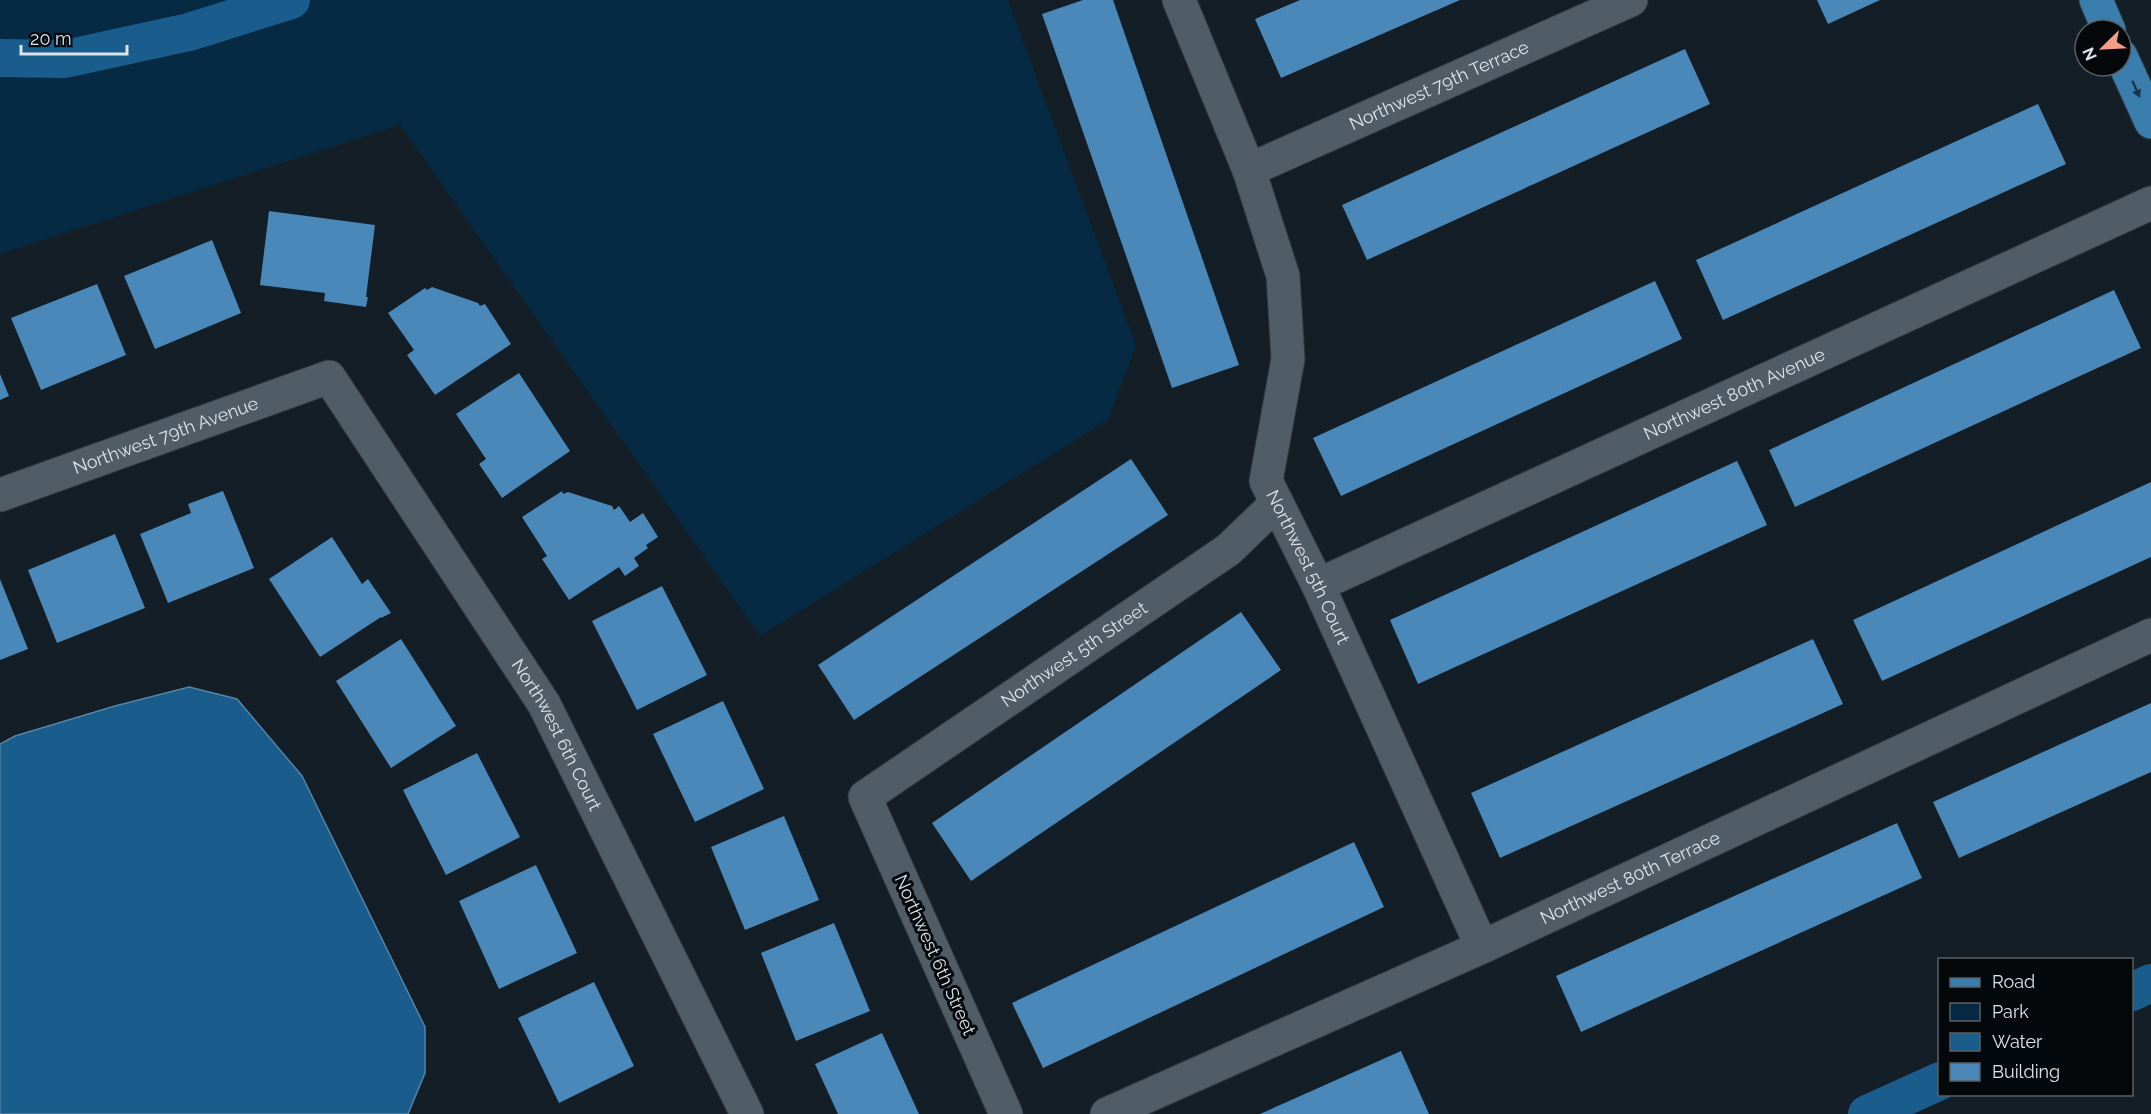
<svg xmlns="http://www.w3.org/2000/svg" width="2151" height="1114" font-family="Raleway,sans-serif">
	<rect width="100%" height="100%" fill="#141e27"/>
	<polygon fill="#062a44" points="0,0 1008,0 1136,346 1108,420 760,636 400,125 0,254"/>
	<polygon fill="#1a5c8b" stroke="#5484a7" stroke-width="1.5" points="189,687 237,699 302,776 425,1027 425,1073 408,1114 0,1114 0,744 15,736 115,706"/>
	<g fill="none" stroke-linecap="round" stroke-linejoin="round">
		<g stroke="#1a5c8b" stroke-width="38">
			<polyline points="0,58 65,59 189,32 291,0"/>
			<polyline points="2132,992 2151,983"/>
			<polyline points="1867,1114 1940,1081"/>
		</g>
	</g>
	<g fill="#4988b9">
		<polygon points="1083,0 1113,0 1239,365 1172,388 1042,14"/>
		<polygon points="1300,0 1460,0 1281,78 1255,19"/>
		<polygon points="1817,0 1880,0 1828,24"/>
		<polygon points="1685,49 1710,104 1367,260 1342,205"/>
		<polygon points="2038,104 2066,164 1723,320 1696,260"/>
		<polygon points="269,211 375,225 366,297 368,297 366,307 324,301 325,293 260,285"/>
		<polygon points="212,240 241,313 155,349 124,276"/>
		<polygon points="1655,281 1682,339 1341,496 1313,438"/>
		<polygon points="97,284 126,355 41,390 11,318"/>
		<polygon points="432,287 478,303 480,306 485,304 511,344 435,395 407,355 414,350 388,313 425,288 427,290"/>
		<polygon points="2114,290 2141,348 1795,507 1769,450"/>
		<polygon points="519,373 570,451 502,498 479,464 486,459 456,414"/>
		<polygon points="0,374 9,396 0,400"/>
		<polygon points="1131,459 1168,515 854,720 818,665"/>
		<polygon points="1737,461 1767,525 1418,684 1390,620"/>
		<polygon points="2151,482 2151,557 1882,681 1853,620"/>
		<polygon points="223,491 254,568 168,603 140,534 191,513 188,504"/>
		<polygon points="562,491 563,494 568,492 612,506 614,510 619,506 630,522 643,513 658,537 646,545 648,548 634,558 639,566 625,576 619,567 569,600 542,559 547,556 522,517"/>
		<polygon points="115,534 145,608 57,643 28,570"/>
		<polygon points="332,537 362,584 368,579 391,613 381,618 381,617 320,657 269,579"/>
		<polygon points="0,579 28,649 0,660"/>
		<polygon points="662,586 707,675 637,710 592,621"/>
		<polygon points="1241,612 1281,670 971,881 932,823"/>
		<polygon points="401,639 456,726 391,768 336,681"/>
		<polygon points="1813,639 1843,704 1500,858 1471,793"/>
		<polygon points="723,701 764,789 695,822 653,734"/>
		<polygon points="2151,703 2151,772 1959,858 1933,802"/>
		<polygon points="477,753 520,837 446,875 403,790"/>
		<polygon points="784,816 819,900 745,930 711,847"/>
		<polygon points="1897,823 1922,878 1581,1032 1556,976"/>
		<polygon points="1354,842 1384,907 1043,1068 1012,1003"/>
		<polygon points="536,865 577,953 499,989 459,901"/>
		<polygon points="834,923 870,1011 796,1041 761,953"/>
		<polygon points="594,982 634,1066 559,1103 518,1018"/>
		<polygon points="882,1033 919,1114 838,1114 815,1064"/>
		<polygon points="1401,1051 1429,1114 1260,1114"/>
	</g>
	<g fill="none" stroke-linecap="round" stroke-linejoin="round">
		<g stroke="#32383f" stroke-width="35">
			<g id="minor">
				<path id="s1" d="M1179 0 1249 170 1283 276 1288 359 1266 481 1318 585 1482 947"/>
				<path id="s2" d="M1249 170 1631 0"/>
				<path id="s3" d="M0 495 329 377 544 704 747 1114"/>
				<path id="s4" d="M1318 585 2151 203"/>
				<path id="s5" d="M1006 1114 865 797 1228 550 1277 503"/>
				<path id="s6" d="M1107 1114 1482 947 2151 635"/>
			</g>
		</g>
		<g stroke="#32383f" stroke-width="35">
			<g id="primary">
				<polyline points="2096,0 2109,30"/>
				<polyline points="2121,56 2151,122"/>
			</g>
		</g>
		<use href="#minor" stroke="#505c66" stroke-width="33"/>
		<use href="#primary" stroke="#397ead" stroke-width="33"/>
	</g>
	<defs><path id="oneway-solid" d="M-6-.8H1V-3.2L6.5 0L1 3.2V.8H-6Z" transform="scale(1.5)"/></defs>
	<use fill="#19374c" href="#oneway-solid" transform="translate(2136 89) rotate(66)"/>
	<g text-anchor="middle" stroke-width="6" stroke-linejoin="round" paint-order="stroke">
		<g font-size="18" fill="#dbe2e8" stroke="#04080b">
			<text dy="6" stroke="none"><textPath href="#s2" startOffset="208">Northwest 79th Terrace</textPath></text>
			<text dy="6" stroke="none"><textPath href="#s4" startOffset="458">Northwest 80th Avenue</textPath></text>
			<text dy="6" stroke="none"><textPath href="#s3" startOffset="176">Northwest 79th Avenue</textPath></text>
			<text dy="6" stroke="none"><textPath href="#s1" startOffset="598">Northwest 5th Court</textPath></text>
			<text dy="6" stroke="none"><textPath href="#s5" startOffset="600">Northwest 5th Street</textPath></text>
			<text dy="6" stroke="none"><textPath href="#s3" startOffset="774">Northwest 6th Court</textPath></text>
			<text dy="6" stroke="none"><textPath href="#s6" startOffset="574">Northwest 80th Terrace</textPath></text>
			<text transform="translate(935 955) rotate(66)" y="6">Northwest 6th Street</text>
		</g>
	</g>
	<rect x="1938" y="958" width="195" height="138" fill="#04080b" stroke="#5a5f63" stroke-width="1.5"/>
	<rect x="1950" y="978" width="30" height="9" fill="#397ead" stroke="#5a5f63" stroke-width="1.5"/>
	<text x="1992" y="988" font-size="18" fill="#dbe2e8">Road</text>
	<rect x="1950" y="1003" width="30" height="18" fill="#062a44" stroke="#5a5f63" stroke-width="1.5"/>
	<text x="1992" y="1018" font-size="18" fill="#dbe2e8">Park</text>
	<rect x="1950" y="1033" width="30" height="18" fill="#1a5c8b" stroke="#5a5f63" stroke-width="1.5"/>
	<text x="1992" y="1048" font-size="18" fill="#dbe2e8">Water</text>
	<rect x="1950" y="1063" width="30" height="18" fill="#4988b9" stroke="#5a5f63" stroke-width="1.5"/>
	<text x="1992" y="1078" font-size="18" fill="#dbe2e8">Building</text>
	<g transform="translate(2103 48) rotate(246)"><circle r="28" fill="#04080b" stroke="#5a5f63" stroke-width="1.5"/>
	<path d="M0-4.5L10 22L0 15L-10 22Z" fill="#f49e89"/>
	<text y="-9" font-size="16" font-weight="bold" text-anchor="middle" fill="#dbe2e8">N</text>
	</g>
	<path d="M21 45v9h106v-9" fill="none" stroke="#dbe2e8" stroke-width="3"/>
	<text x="30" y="45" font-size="18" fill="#dbe2e8" stroke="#04080b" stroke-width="4.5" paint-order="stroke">20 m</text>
</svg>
